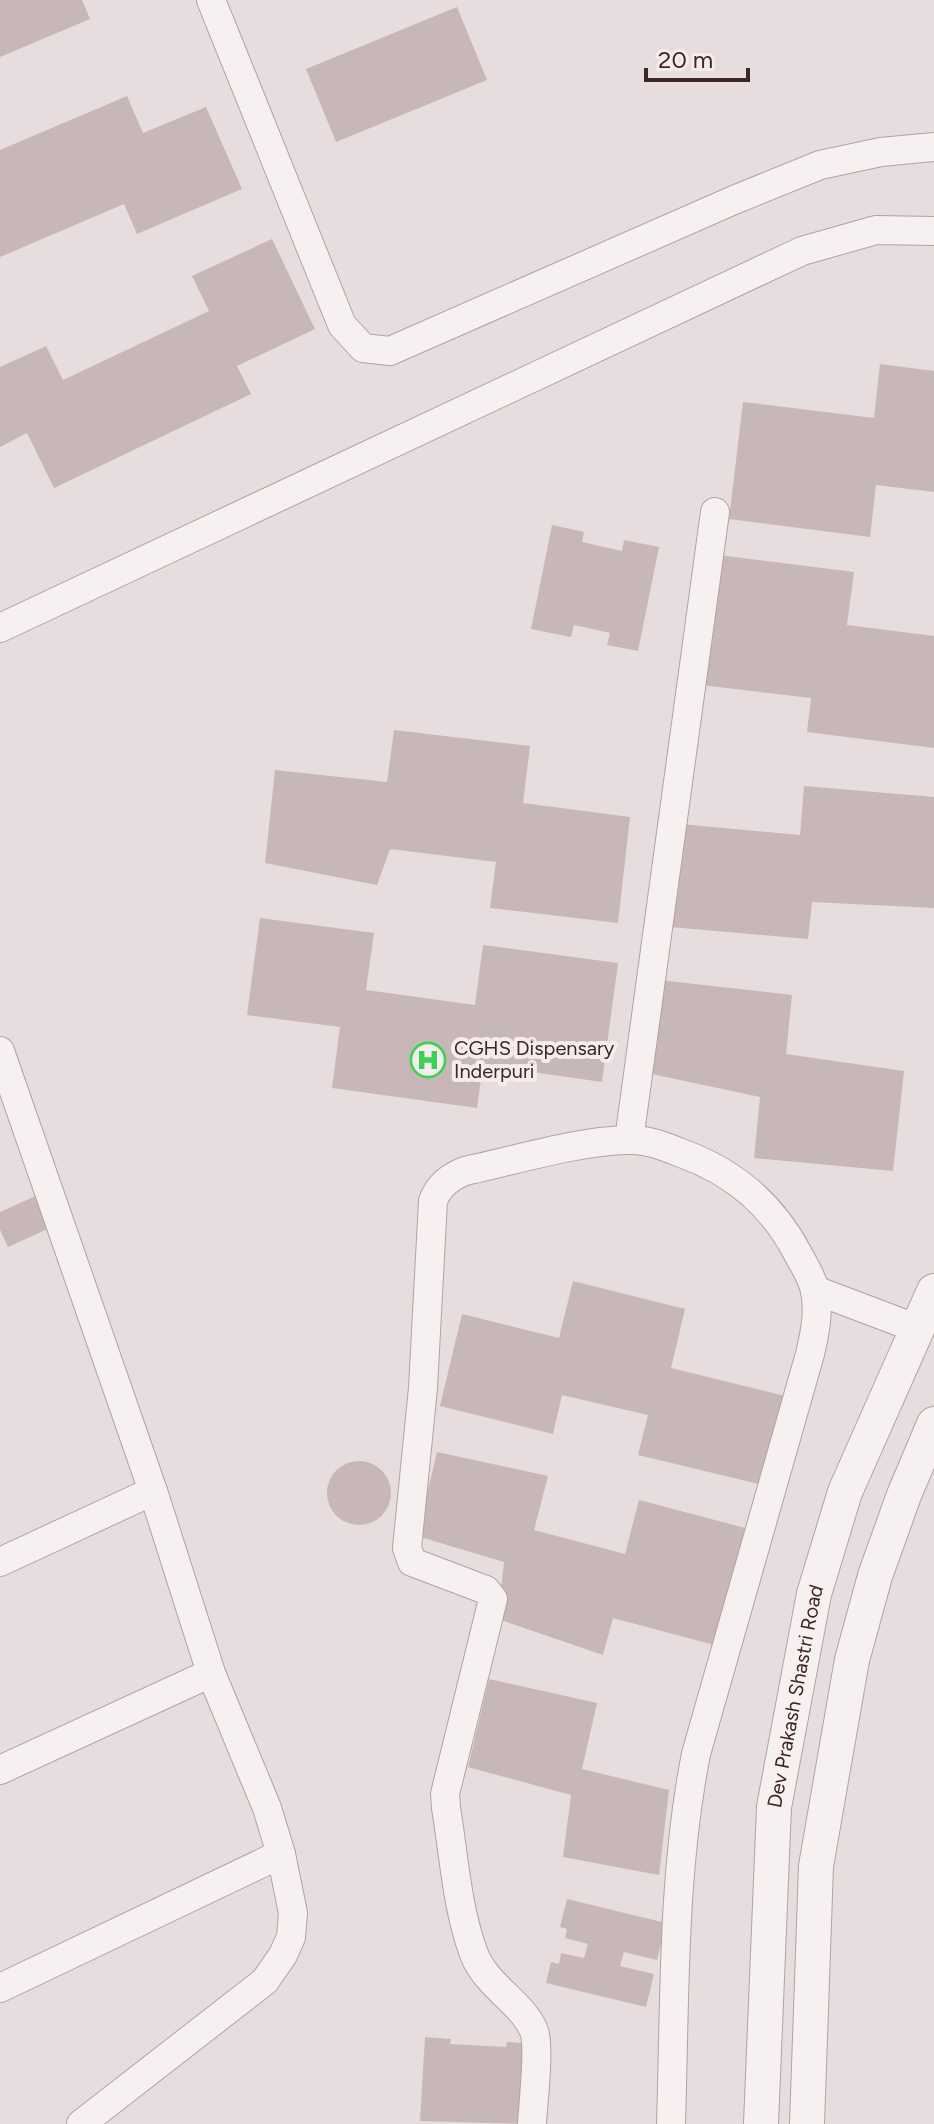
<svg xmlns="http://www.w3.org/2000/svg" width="934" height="2124" font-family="Figtree,sans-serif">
	<rect width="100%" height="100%" fill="#e7ddde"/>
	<g fill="#c7b7b8">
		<polygon points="0,0 82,0 90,19 0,57"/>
		<polygon points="457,7 487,80 336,142 306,69"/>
		<polygon points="127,96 143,133 206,107 242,189 137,234 124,204 0,257 0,150"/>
		<polygon points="272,239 315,329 237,366 251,394 54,488 27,433 0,447 0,367 46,346 63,380 209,311 192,276"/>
		<polygon points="880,364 934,371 934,492 876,485 870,537 729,519 743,402 874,418"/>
		<polygon points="552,525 584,532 582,542 622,551 624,540 659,547 638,651 607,645 610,633 574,625 571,637 531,629"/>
		<polygon points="718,555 854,572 847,625 934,636 934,748 807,732 811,698 702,685"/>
		<polygon points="394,730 530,746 523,803 630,817 618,923 490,908 496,862 390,849 377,885 265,863 275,770 387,782"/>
		<polygon points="804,786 934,797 934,908 812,902 808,939 671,927 680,824 800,835"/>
		<polygon points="260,918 374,933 366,990 475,1005 483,945 618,963 602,1082 483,1065 477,1108 332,1088 340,1027 247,1015"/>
		<polygon points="659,980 792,995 786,1054 904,1071 893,1171 754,1158 760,1097 647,1073"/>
		<polygon points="40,1194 54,1226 8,1247 0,1230 0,1212"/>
		<polygon points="573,1281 685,1309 671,1368 785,1396 763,1485 638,1455 648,1415 562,1395 553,1434 440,1406 462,1314 559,1338"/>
		<polygon points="437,1452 548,1476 534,1530 625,1554 639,1500 749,1529 718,1646 613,1618 603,1655 498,1619 504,1562 417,1536"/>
		<circle cx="359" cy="1493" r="32"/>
		<polygon points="489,1679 597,1703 582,1769 669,1790 659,1875 563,1857 571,1795 468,1767"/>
		<polygon points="567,1899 666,1923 657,1960 624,1952 620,1966 654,1974 646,2007 546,1983 551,1962 559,1964 561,1953 584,1958 588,1944 565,1938 567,1929 560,1927"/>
		<polygon points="425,2037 451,2039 450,2044 506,2047 507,2042 535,2044 530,2124 420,2121"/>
	</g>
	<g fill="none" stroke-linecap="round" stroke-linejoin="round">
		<g stroke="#b1a2a4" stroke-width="30">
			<g id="minor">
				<polyline points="211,0 342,325 363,348 390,351 734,200 820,165 881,152 934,147"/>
				<polyline points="0,628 802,251 876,230 934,231"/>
				<polyline points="0,1051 153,1491 211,1673 267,1808 281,1854 293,1913 291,1937 283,1955 265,1981 81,2124"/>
				<polyline points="629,1140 715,512"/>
				<polyline points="815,1290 918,1329"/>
				<polyline points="0,1562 153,1491"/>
				<polyline points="0,1770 211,1673"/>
				<polyline points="0,1988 281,1854"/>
				<path d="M532 2124C533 2105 540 2047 534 2031 523 2003 486 1986 474 1954 457 1909 454 1856 446 1808L445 1794 493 1599 486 1590 412 1562 407 1548 423 1388 433 1201C439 1185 450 1177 465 1171 516 1160 577 1141 628 1140 646 1139 664 1146 681 1153 734 1172 772 1204 798 1254 804 1265 811 1276 814 1287 820 1308 815 1333 810 1354L696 1754C672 1875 675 2001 671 2124"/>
			</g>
		</g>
		<g stroke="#b1a2a4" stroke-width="36">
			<g id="tertiary">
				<path id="s1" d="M761 2124 774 1807 814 1594 845 1492 934 1291"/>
				<polyline points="807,2124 816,1866 852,1660 875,1576 904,1495 934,1424"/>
			</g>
		</g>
		<use href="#minor" stroke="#f6f0f0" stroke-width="28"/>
		<use href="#tertiary" stroke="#f6f0f0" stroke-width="34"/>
	</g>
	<defs>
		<g id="hospital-ring" transform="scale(1.8)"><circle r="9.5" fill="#f5eced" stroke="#3dd253" stroke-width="1.5"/><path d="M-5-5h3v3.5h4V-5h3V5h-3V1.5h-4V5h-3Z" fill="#3dd253"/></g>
	</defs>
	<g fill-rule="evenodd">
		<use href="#hospital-ring" x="428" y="1060"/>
	</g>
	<g text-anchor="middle" stroke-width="8" stroke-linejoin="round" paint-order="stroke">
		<g font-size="20" fill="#3e2628" stroke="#f5eced" text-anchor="start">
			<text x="454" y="1055">CGHS Dispensary<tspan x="454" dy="23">Inderpuri</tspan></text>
		</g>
		<g font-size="20" fill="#3e2628" stroke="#f5eced">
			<text dy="7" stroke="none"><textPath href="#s1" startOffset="430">Dev Prakash Shastri Road</textPath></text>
		</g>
	</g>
	<path d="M646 68v12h102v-12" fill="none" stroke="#3e2628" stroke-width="4"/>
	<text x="658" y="68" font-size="24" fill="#3e2628" stroke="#f5eced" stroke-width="6" paint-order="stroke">20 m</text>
</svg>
